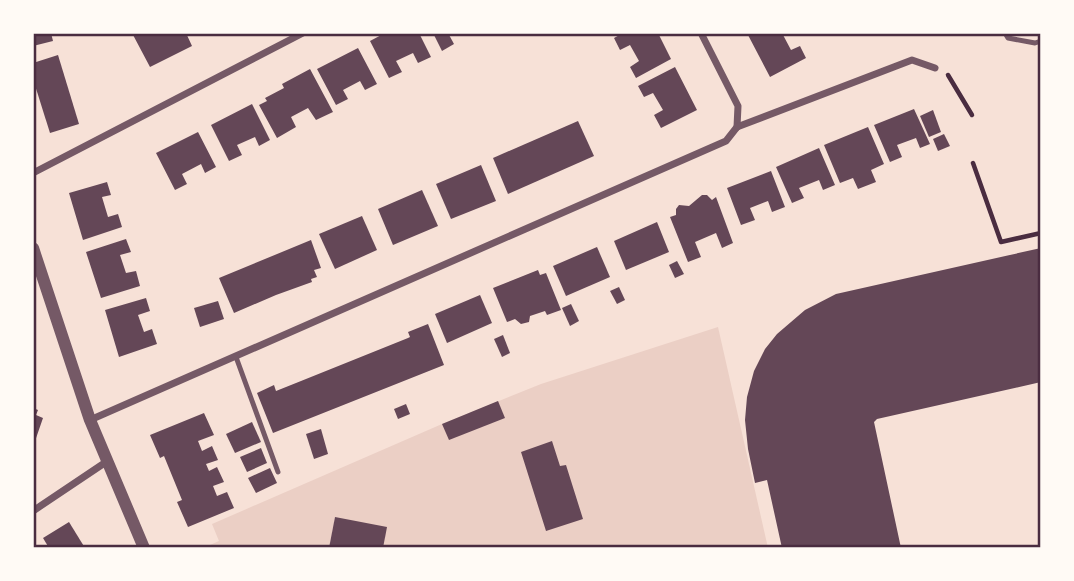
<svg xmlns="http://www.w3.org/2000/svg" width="1074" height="581" font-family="Quicksand,sans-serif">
	<rect width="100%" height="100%" fill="#f7e1d7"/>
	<polygon fill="#ebcfc5" points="718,327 768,548 533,548 532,545 527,548 383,548 335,517 329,548 203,548 219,541 212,524 442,424 541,384"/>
	<g fill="#644757">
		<polygon points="33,33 51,33 53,41 33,46"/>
		<polygon points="132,33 147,33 148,36 152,33 186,33 192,46 150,67"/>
		<polygon points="385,33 419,33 431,57 418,63 413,53 396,61 402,72 389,78 370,41"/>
		<polygon points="433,33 448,33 454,44 442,51"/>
		<polygon points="623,33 658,33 671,59 636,78 630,67 639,61 630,45 620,50 614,38"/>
		<polygon points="751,33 782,33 791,50 800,46 806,58 770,77 748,35"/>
		<polygon points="358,48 377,84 365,90 360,81 343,90 348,99 336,105 317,69"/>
		<polygon points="58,55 79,124 50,133 33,79 33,63"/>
		<polygon points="675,67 697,110 661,128 654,115 663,110 653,93 644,97 638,86"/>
		<polygon points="310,69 333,112 316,120 308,108 291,117 296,127 277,138 259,105 267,101 265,98 284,88 282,84"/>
		<polygon points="252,104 270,140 259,146 255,137 237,145 242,155 229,161 211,125"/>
		<polygon points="914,109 930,144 920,148 916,138 897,145 902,157 890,162 874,125"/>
		<polygon points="933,110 941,132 929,137 920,116"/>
		<polygon points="578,121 594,156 508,194 493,158"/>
		<polygon points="868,127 884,164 871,170 876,182 858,189 853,178 840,183 824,145"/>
		<polygon points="198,132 216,167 205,173 201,164 182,174 187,184 175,190 156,153"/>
		<polygon points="944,134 950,146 938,151 933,139"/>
		<polygon points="819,148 835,185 823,190 819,180 799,188 804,198 792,203 776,167"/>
		<polygon points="481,165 496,201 451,219 436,184"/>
		<polygon points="771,171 785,207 772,212 768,201 750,208 755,220 741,225 727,188"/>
		<polygon points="107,182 111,195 102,197 108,217 118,214 122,227 83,240 69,193"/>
		<polygon points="422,190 438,226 393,245 378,209"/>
		<polygon points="702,195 707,195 712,200 716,197 733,243 722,248 716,233 695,242 701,257 688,262 670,217 676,215 676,209 679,205 689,206"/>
		<polygon points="362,216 377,250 335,269 319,234"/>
		<polygon points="657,222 669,252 626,270 614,241"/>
		<polygon points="126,239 131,252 120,255 126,273 136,271 140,286 101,298 86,252"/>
		<polygon points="311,240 321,268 314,270 317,277 311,279 312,282 276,295 234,313 219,278"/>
		<polygon points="597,247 610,277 566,296 553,266"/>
		<polygon points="1041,248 1041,382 877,419 874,422 901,548 782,548 767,480 755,483 748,449 745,420 747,397 754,371 765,349 777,334 805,310 836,294"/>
		<polygon points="677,261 684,274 675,278 669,265"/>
		<polygon points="538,270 540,275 546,273 561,310 547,315 545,311 530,316 529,322 521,324 515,319 507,322 493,288"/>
		<polygon points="619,287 625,300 617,304 610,291"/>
		<polygon points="480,295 492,323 447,343 435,314"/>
		<polygon points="146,298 150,311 138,315 144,332 152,329 157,344 119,357 105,310"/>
		<polygon points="218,301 224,319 200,327 194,308"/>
		<polygon points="571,304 579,321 570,326 562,308"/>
		<polygon points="428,324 444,365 273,433 257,393 274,385 276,391 301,381 408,338 410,337 408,332"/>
		<polygon points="503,335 510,353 502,357 494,339"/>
		<polygon points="498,401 505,418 449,440 442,424"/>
		<polygon points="406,404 410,414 398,419 394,409"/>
		<polygon points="33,408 38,410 36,415 43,418 34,444"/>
		<polygon points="204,413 214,435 198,441 202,451 212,446 218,460 206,464 209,471 217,467 224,482 213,486 217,496 227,492 234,508 188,527 177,502 182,500 164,456 160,458 150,435"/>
		<polygon points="252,422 261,442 235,453 226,434"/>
		<polygon points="321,429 328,454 314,459 306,434"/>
		<polygon points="552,441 560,466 566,465 583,519 546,531 521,452"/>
		<polygon points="261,448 267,463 247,472 240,457"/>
		<polygon points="270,468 277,483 256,493 248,478"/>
		<polygon points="335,517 387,527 383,548 329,548"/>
		<polygon points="69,522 85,548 49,548 43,538"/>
	</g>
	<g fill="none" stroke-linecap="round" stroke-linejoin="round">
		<g stroke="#4a2c40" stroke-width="4.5">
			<polyline points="948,75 972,115"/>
			<polyline points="973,163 1001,242 1041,233"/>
		</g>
		<g stroke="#755966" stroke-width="5">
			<polyline points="1005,33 1008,38 1035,43 1041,41"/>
			<polyline points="236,357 278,472"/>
		</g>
		<g stroke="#755966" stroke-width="7">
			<polyline points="701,33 738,106 737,127"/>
			<polyline points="33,173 303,33"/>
			<polyline points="90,420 726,141 737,127 912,60 935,68"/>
			<polyline points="33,511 106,462"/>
		</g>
		<polyline stroke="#755966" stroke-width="12" points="33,248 90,420 144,548"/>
	</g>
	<rect width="1074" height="581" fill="none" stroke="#fffaf5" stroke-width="70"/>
	<rect x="35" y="35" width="1004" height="511" fill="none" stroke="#4a2c40" stroke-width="2.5"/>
</svg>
